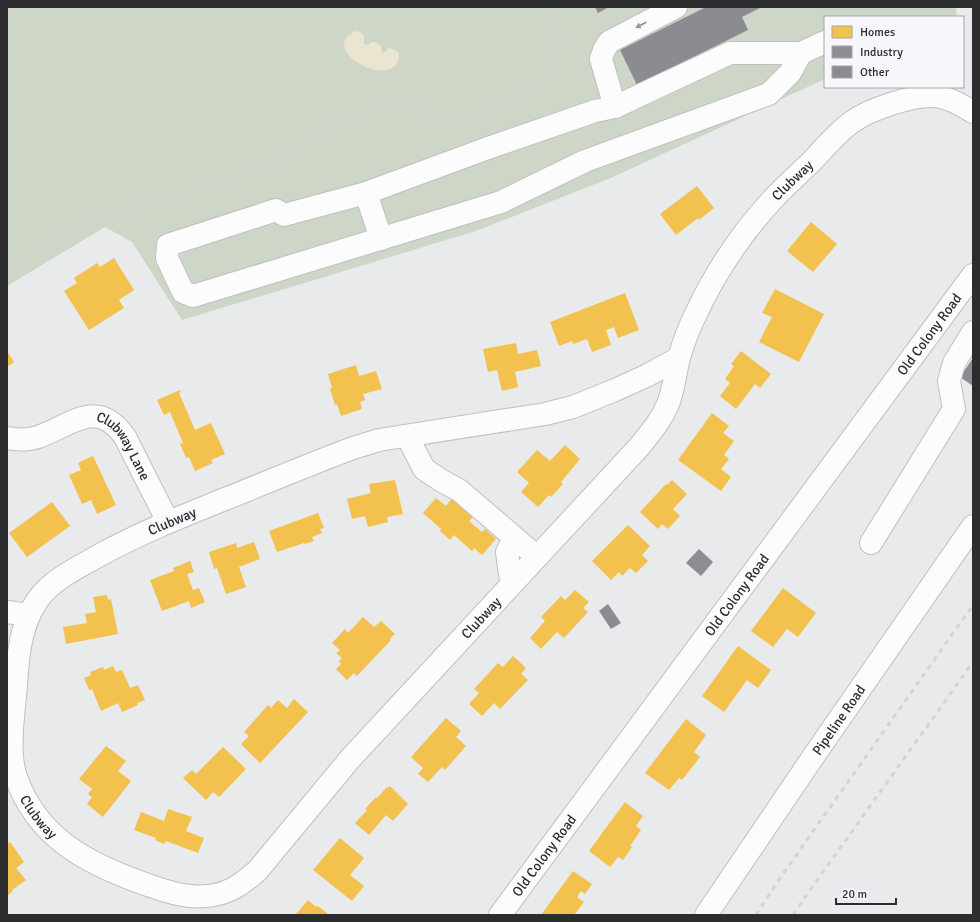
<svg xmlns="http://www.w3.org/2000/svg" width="980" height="922" font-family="Signika,sans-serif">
	<rect width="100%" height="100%" fill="#e9eaec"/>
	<polygon fill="#ced6c8" points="7,7 956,7 957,17 825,17 825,79 613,177 476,231 182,320 132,242 105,227 7,286"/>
	<path fill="#eae4d1" d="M355 31 360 32 364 36V44L368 45 371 42H375L381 46 382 53 386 52 388 48 394 49 399 53C401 95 314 51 355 31Z"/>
	<g fill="#f2c14e">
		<polygon points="697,186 714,208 699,220 698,218 676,235 660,214"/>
		<polygon points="811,222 837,244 813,272 787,251"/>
		<polygon points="114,258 134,290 119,300 124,308 89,330 64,291 77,283 74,278 97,263 100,267"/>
		<polygon points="775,289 824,314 799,362 759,342 772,317 762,313"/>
		<polygon points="625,293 639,330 618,338 614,327 606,330 611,345 592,352 587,339 573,344 572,341 559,346 550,322"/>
		<polygon points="516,343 518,354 537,350 541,366 515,372 518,387 502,391 497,370 488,372 483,349"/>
		<polygon points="7,351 14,362 7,367"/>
		<polygon points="741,351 771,374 760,388 755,384 736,409 720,396 730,383 725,379 734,366 731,364"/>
		<polygon points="356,365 359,376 376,371 382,389 363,394 365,400 360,402 362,409 341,416 337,404 335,405 330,389 332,388 328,374"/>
		<polygon points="180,390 181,392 179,393 195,430 211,423 225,454 211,460 213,463 195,471 189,457 186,458 180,444 183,443 170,412 164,415 157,400"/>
		<polygon points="712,413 729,426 723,433 734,441 724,455 729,459 721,469 731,477 721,491 678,460"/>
		<polygon points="565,445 580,459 561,482 563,484 551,497 549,495 538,507 521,492 529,483 517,472 537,450 550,461"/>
		<polygon points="93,456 116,505 97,514 91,500 82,504 69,475 81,470 78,463"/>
		<polygon points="395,480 403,514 387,517 388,522 368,527 365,516 352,519 347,499 371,493 369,484"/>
		<polygon points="672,480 687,494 673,509 680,516 668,529 662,524 658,529 640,512 666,484 667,485"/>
		<polygon points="453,497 474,516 469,521 482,532 485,529 496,539 482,555 474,548 472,551 454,535 450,540 440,531 441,529 423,513 436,498 446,506"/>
		<polygon points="52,502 70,526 27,557 9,533"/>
		<polygon points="318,513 324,528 320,529 322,533 312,537 314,541 304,544 304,543 277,552 269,531"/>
		<polygon points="628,525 650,546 642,555 648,561 636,573 630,568 622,576 619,572 611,580 592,561"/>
		<polygon points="254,542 260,559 239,567 246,587 226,594 217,568 214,569 209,552 236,543 237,548"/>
		<polygon points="190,561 194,572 187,574 193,590 199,588 205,602 191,608 189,601 162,611 150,580 174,571 173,568"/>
		<polygon points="783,588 816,613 798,637 787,629 773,647 751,631"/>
		<polygon points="575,590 589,602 583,608 588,612 564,638 557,632 541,649 530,638 545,621 541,617 561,596 565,600"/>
		<polygon points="107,595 108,600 111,599 118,634 66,644 63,627 87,623 85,614 96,612 93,597"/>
		<polygon points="363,617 374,627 381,621 395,634 390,638 391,640 357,676 354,673 347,680 336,669 341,664 339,661 342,658 336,653 340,650 332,643 345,629 348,633"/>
		<polygon points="738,646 771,670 758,688 747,680 724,712 702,696"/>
		<polygon points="513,656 526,668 521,674 528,680 500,709 494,703 482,716 469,704 479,693 474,689 498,663 503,667"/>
		<polygon points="113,666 116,672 122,670 130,688 138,685 145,700 137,703 138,705 122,712 118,703 101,711 92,689 89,690 84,678 91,675 90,672 103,667 104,670"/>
		<polygon points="294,699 308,712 260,763 241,744 249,736 244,732 268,705 271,708 278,700 287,708"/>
		<polygon points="446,718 461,731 456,737 466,746 445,770 442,767 428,782 418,774 423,768 411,757"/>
		<polygon points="686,719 706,735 694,752 700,757 682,780 679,778 669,790 645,773"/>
		<polygon points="106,746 126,761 118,771 131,781 103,817 87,804 92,797 88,794 92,789 79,779"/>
		<polygon points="223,747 246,769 219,797 213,792 206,800 183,778 192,770 196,774"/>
		<polygon points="390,786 408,804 393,821 386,815 369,835 355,823 367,810 365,809 376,797 377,798 387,787 388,788"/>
		<polygon points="625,802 643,816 636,826 641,830 630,846 632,847 623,860 618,857 610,867 589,851"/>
		<polygon points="168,809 192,817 186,831 204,838 198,853 166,841 164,844 155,840 156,838 134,830 141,812 164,821"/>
		<polygon points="340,838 364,858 350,875 364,886 352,901 313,870"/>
		<polygon points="10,842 24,862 16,868 26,880 12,890 13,891 7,896 7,844"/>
		<polygon points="573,871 592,884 585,894 581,891 577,897 584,902 574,915 541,915"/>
		<polygon points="308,900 316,907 318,906 329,915 295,915"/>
	</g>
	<polygon fill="#8d8d92" points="699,549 713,562 701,576 686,563"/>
	<g fill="#8d8b92">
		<polygon points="595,7 609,7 598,13"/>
		<polygon points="706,7 762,7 742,17 748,30 637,85 620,50"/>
		<polygon points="973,358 973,386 960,377"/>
		<polygon points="608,604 621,623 611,629 599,611"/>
	</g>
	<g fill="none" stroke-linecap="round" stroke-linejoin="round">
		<g stroke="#bfbfc1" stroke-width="24">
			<g id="minor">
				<polygon points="730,53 801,53 790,73 769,94 585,161 501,202 193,296 183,292 167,258 168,245 276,210 284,215 366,193 488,148 595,111 615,107"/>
				<polyline points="801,53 825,42"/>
				<polyline points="615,107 601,59 604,50 609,42 676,7"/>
				<polyline points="366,193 381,239"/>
				<path id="s1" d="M679 358 646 376 615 390 573 407 545 414 379 440 353 448C310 464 268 482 225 499 183 516 140 533 100 555 81 566 59 576 44 592 21 617 18 653 16 685 14 712 7 752 16 777 37 838 88 864 145 884 168 892 190 900 214 895 232 892 244 882 257 871L350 759 639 447C650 433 661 421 668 404 674 389 675 373 679 358 683 344 688 330 694 318 713 276 741 234 772 200 786 185 801 172 815 158 825 147 840 130 852 122 870 109 912 95 934 96 948 97 961 105 973 112"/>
				<polyline points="407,436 424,469 442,481 459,490 537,557"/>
				<path id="s2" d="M7 438C17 440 29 440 38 437 72 425 97 397 125 437L168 522"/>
				<polyline points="871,543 954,409 949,381 954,363 973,332"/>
				<polyline points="513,582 510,575 507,552 514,538"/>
				<polyline points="7,612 29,615"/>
				<path id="s3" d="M500 915 973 275"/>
				<path id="s4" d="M706 915 813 757 973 526"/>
			</g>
		</g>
		<polyline stroke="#d2d2d3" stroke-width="2.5" stroke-dasharray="3 3" stroke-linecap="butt" points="7,272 74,226 119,215 235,178 286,156 342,121 368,112 397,107 455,118 480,119 542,84 557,62 560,33 544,7"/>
		<use href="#minor" stroke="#fcfcfc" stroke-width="22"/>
		<g stroke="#d4d4d4" stroke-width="3" stroke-dasharray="5 5" stroke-linecap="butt">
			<polyline points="756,915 778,881 973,605"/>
			<polyline points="793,915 808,893 973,662"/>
		</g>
	</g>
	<defs><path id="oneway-solid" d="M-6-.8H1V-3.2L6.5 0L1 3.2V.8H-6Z"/></defs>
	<use fill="#949496" href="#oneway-solid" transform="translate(641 25) rotate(153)"/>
	<g text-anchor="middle" stroke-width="4" stroke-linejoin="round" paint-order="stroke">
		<g font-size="14" fill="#2d2d2f" stroke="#f6f6fb">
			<text dy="5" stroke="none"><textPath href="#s1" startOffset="2053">Clubway</textPath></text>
			<text dy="5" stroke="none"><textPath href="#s3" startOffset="722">Old Colony Road</textPath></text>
			<text dy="5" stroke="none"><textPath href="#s2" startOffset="136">Clubway Lane</textPath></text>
			<text transform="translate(172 521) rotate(-23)" y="5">Clubway</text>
			<text dy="5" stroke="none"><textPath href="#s3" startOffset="398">Old Colony Road</textPath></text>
			<text dy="5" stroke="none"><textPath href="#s1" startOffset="1508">Clubway</textPath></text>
			<text dy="5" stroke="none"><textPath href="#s4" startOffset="236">Pipeline Road</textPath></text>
			<text dy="5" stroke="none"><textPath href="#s1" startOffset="921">Clubway</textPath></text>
			<text dy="5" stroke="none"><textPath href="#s3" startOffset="74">Old Colony Road</textPath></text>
		</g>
	</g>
	<rect width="980" height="922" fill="none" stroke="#2d2d2f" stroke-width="16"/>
	<rect x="824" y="16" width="140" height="72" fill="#f6f6fb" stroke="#a6a6a9"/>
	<rect x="832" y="26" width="20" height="12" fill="#f2c14e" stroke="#a6a6a9"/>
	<text x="860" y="36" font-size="12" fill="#2d2d2f">Homes</text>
	<rect x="832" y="46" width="20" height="12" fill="#8d8d92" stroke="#a6a6a9"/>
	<text x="860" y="56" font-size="12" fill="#2d2d2f">Industry</text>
	<rect x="832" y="66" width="20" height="12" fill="#8d8b92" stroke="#a6a6a9"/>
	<text x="860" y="76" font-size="12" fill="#2d2d2f">Other</text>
	<path d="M836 898v6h60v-6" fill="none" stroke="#2d2d2f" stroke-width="2"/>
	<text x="842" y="898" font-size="12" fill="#2d2d2f" stroke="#f6f6fb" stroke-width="3" paint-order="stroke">20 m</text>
</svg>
